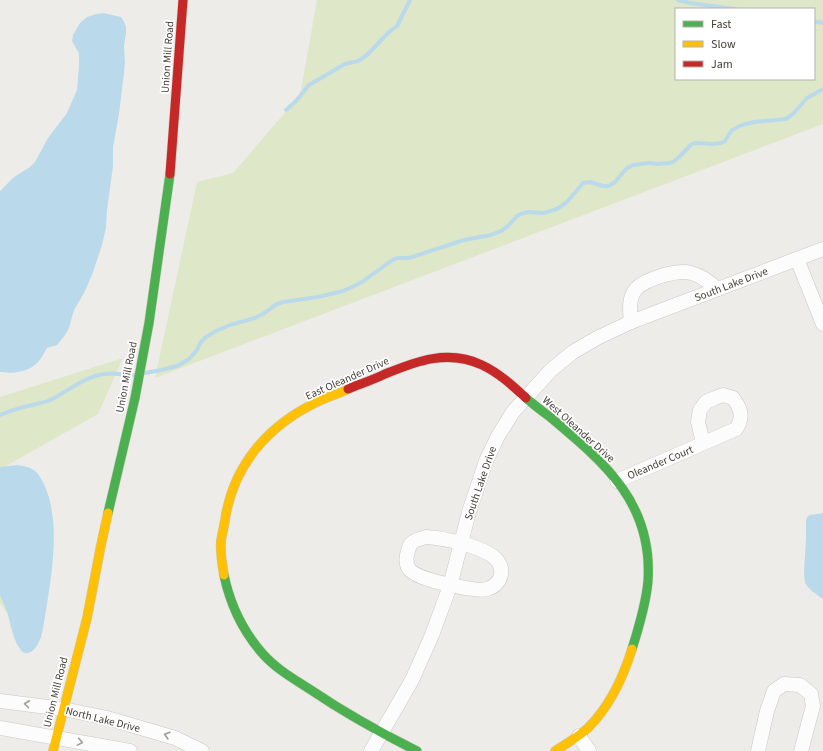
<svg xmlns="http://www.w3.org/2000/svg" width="823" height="751" font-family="'Source Sans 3',sans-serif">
	<rect width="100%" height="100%" fill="#eeece8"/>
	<g fill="#dee8c9" fill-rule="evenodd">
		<path d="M317 0H823V124L155 378 197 182 233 173 300 95ZM676 9H814V79H676Z"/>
		<polygon points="123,358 98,414 6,466 33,650 0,603 0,397"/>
	</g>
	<g fill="#badaeb">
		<path d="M104 13 121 17 124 22 126 27V33L124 46 125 63 124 73 119 114 113 147V166L107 210 106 228 102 245 92 275 84 293 74 310 69 328 65 335 57 345 47 348C44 353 42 358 38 362 29 372 14 374 2 372H0V191L14 177 30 167 35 162 48 138 67 113 77 90 79 66V53L72 41 73 35 80 23 87 17 96 14Z"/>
		<path d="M18 465C24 466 30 467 35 471 39 474 41 479 44 484 60 519 53 567 47 604 45 615 44 626 41 637 39 643 33 655 25 653 15 650 10 621 7 612 5 606 2 601 0 595V467Z"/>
		<polygon points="823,513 823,599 813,592 808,587 805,583 804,572 806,539 806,521 807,517 810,515"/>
	</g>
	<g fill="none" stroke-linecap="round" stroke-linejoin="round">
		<g stroke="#badaeb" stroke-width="4">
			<polyline points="678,0 690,3 735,9"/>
			<polyline points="814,21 823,23"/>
			<polyline points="286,110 296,101 309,85 345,64 358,61 367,55 389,32 397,26 410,0"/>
			<polyline points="145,373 161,370 177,366 189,359 197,350 200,343 206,337 216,331 230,325 255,318 263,314 277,304 283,302 318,297 343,291 352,287 362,282 391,261 397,258 409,258 464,240 491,235 501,231 508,226 517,216 521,214 528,212 544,213 557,209 567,202 583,183 590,182 603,186 609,186 615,182 627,168 633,165 649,163 658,164 668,163 673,162 679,157 692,144 696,143 712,144 721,143 725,141 732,130 742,125 754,122 786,119 793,114 807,98 823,89"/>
			<path d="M0 415C10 411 22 407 33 405 38 403 43 403 48 401 67 393 82 377 104 374 114 372 124 376 135 375"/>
		</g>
		<g stroke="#cac8c4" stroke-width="15">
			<g id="street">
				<polyline points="797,259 823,324"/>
				<path d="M631 322C630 312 628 298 636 289 645 279 678 269 691 273 701 275 710 283 718 289"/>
				<path d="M617 481 736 429C744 417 741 409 733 398L723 395 715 398 706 402 700 410 698 422 703 443"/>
				<path d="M426 537C444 538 482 546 495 558 506 569 502 584 487 589 481 591 472 589 466 588 453 586 417 579 409 569 406 564 406 557 408 551 410 541 416 540 426 537Z"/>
				<polyline points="0,701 63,709 107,718 175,738 202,751"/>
				<polyline points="0,728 130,751"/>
				<polyline points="579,736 589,751"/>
				<polyline points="371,751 412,680 432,635 450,586 469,512 486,461 498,436 513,412 551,370 573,352 597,338 631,322 823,249"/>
				<polyline points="758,751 767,711 774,691 784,684 800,685 811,694 813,706 801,751"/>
			</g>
		</g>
		<g stroke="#cdc8bf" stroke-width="10">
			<g id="fast">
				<path d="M526 398C534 405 542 411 550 417 605 463 653 503 648 581 646 604 639 627 632 649"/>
				<polyline points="108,513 135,398 149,323 170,174"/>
				<path d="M224 575C230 604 243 631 262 653 276 669 294 679 311 690 345 713 381 733 417 751"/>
			</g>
		</g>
		<g stroke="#cdc8bf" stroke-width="10">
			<g id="slow">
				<path d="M224 575C222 564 220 552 221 541 222 534 224 527 225 520 233 466 267 426 317 402 327 397 338 394 348 389"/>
				<polyline points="53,751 87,618 101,545 108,513"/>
				<path d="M555 751C566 744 578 737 588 728 610 706 623 678 632 649"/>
			</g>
		</g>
		<g stroke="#cdc8bf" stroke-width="10">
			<g id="jam">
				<polyline points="170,174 183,0"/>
				<path d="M348 389C360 384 373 380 385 374 417 361 448 349 482 365 499 373 513 386 526 398"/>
			</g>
		</g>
		<use href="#street" stroke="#fcfcfc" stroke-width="14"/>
		<use href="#fast" stroke="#4caf50" stroke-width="9"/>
		<use href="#slow" stroke="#ffc107" stroke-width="9"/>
		<use href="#jam" stroke="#c62828" stroke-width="9"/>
	</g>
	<defs><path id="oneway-chevron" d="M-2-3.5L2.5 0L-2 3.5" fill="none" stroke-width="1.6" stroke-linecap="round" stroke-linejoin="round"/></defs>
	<g stroke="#a09c98">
		<use href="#oneway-chevron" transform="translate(27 704) rotate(-173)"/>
		<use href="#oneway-chevron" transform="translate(167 735) rotate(-164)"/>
		<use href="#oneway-chevron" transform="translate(80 742) rotate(10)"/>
	</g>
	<g text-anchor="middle" stroke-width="3.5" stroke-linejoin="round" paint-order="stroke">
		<g font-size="11" fill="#433d35" stroke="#fff">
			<text transform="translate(167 57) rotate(-86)" y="4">Union Mill Road</text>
			<text transform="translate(731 284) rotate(-21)" y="4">South Lake Drive</text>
			<text transform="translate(126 377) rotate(-79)" y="4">Union Mill Road</text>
			<text transform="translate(347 378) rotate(-24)" y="4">East Oleander Drive</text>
			<text transform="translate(579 429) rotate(42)" y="4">West Oleander Drive</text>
			<text transform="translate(660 462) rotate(-23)" y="4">Oleander Court</text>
			<text transform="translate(480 483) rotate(-71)" y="4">South Lake Drive</text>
			<text transform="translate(55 692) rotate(-76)" y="4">Union Mill Road</text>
			<text transform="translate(103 719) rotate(14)" y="4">North Lake Drive</text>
		</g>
	</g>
	<rect x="675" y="8" width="140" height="72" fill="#ffffff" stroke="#b4b1ae"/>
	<rect x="683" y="21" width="20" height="6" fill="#4caf50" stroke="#b4b1ae"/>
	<text x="711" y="28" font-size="12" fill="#433d35">Fast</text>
	<rect x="683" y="41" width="20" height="6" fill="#ffc107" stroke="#b4b1ae"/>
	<text x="711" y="48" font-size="12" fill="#433d35">Slow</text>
	<rect x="683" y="61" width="20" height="6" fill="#c62828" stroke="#b4b1ae"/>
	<text x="711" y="68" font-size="12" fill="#433d35">Jam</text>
</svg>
